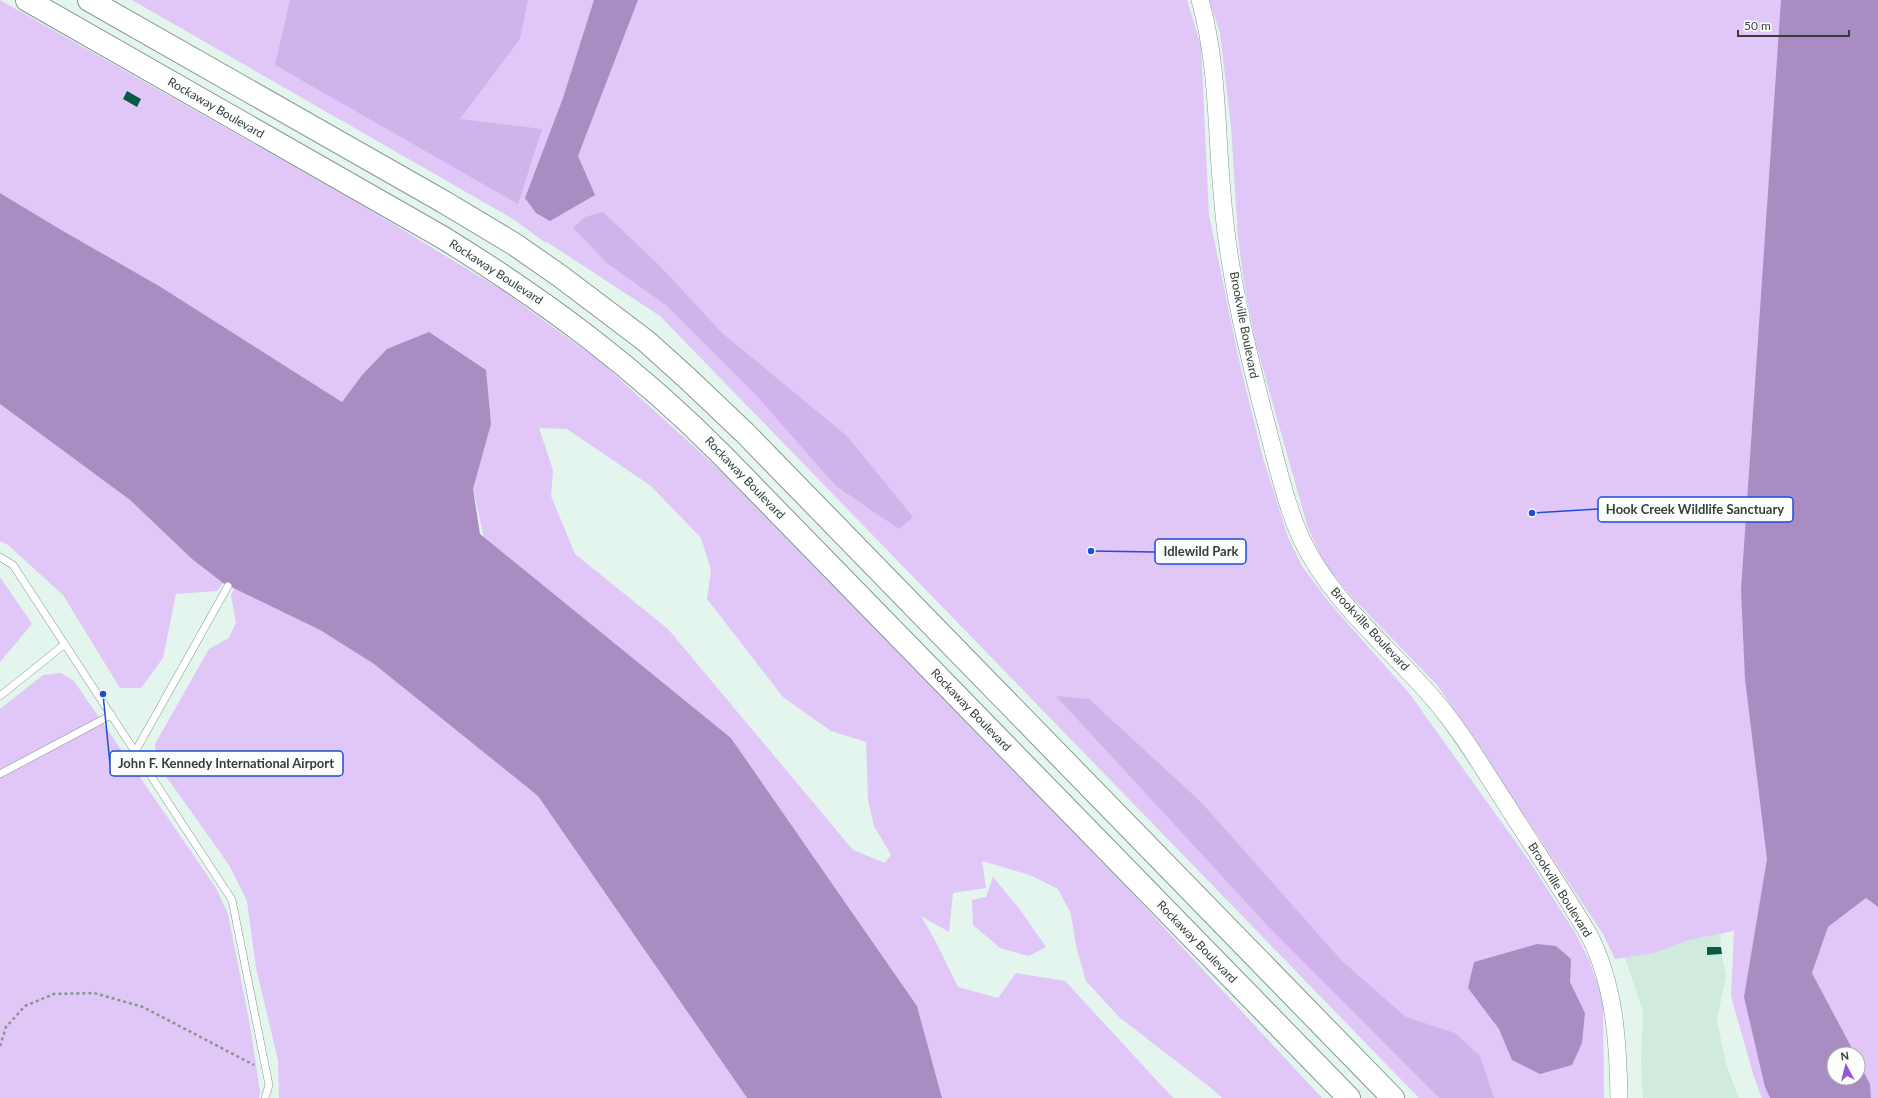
<svg xmlns="http://www.w3.org/2000/svg" width="1878" height="1098" font-family="Lato,sans-serif">
	<rect width="100%" height="100%" fill="#e3f5ed"/>
	<polygon fill="#d0eade" points="1721,933 1720,947 1726,977 1717,1020 1726,1064 1739,1098 1643,1098 1641,1062 1643,1011 1623,952"/>
	<g fill="#e0c7f7" fill-rule="evenodd">
		<path d="M0 0 360 204 502 290 601 362 725 475 858 611 1132 893 1322 1098H1222L1211 1088 1119 1017 1086 981 1076 946 1071 914 1058 889 1030 875 982 861 986 888 953 893 949 932 921 916 936 942 958 987 998 998 1016 973 1065 981 1173 1098H942L917 1006 731 738 484 538 473 489 491 424 384 352 362 375 342 402 244 340 0 193ZM539 428 567 429 651 486 701 538 711 570 707 599 783 697 831 731 866 742 868 800 874 826 891 855 885 863 853 850 668 629 575 554 551 496 553 470Z"/>
		<polygon points="132,0 1187,0 1201,46 1209,215 1239,360 1263,458 1288,537 1302,566 1328,601 1409,693 1532,865 1576,934 1590,962 1603,1000 1604,1098 1419,1098 660,316 547,242 546,243 513,219"/>
		<polygon points="1209,0 1792,0 1782,857 1765,1087 1770,1098 1762,1098 1753,1074 1731,996 1734,931 1688,940 1654,953 1615,959 1603,934 1438,686 1353,598 1323,562 1307,525 1256,344 1245,289 1238,238 1231,126 1220,33"/>
		<polygon points="0,404 130,500 192,559 223,583 217,591 176,594 163,658 141,688 120,688 63,595 8,545 0,541"/>
		<polygon points="0,577 32,624 0,662"/>
		<polygon points="234,588 320,630 374,664 538,796 747,1098 279,1098 278,1060 256,968 247,901 229,865 163,772 157,761 155,744 209,649 229,638 236,623 231,596"/>
		<polygon points="61,673 74,681 216,888 228,914 251,1031 260,1092 259,1098 0,1098 0,709 43,675"/>
		<polygon points="993,877 1018,907 1046,947 1029,956 1000,948 973,925 972,900 986,897"/>
		<polygon points="1866,898 1878,907 1878,1098 1871,1098 1870,1084 1858,1061 1858,1054 1855,1054 1812,973 1828,927"/>
	</g>
	<g fill="#d1b3ec">
		<polygon points="290,0 528,0 520,39 460,119 542,129 518,204 275,65"/>
		<polygon points="603,212 661,267 722,333 847,436 913,517 899,529 836,486 755,394 666,305 608,264 573,228 585,217"/>
		<polygon points="1056,696 1089,699 1201,802 1342,961 1406,1017 1455,1033 1480,1056 1494,1098 1439,1098 1266,924"/>
	</g>
	<g fill="#a98cc2">
		<polygon points="594,0 638,0 578,156 595,195 550,221 536,213 525,198 563,98"/>
		<polygon points="1781,0 1878,0 1878,907 1866,898 1828,927 1812,973 1855,1054 1834,1054 1834,1078 1858,1078 1858,1061 1870,1084 1871,1098 1770,1098 1765,1087 1744,997 1767,859 1745,679 1741,590"/>
		<polygon points="0,193 63,231 159,286 342,402 362,375 387,349 429,332 486,370 491,424 473,489 480,534 731,738 917,1006 942,1098 747,1098 538,796 374,664 320,630 223,583 192,559 130,500 0,404"/>
		<polygon points="1537,944 1556,946 1571,959 1570,982 1585,1013 1582,1043 1572,1065 1540,1074 1512,1060 1499,1029 1468,988 1474,962"/>
	</g>
	<g fill="#085b43">
		<polygon points="127,91 141,99 137,107 123,99"/>
		<polygon points="1707,947 1721,947 1722,954 1707,955"/>
	</g>
	<g fill="none" stroke-linecap="round" stroke-linejoin="round">
		<g stroke="#889890" stroke-width="8">
			<g id="service">
				<polyline points="0,557 13,565 232,900 269,1085 265,1098"/>
				<polyline points="0,696 65,644"/>
				<polyline points="135,752 228,586"/>
				<polyline points="0,774 111,715"/>
			</g>
		</g>
		<g stroke="#889890" stroke-width="18">
			<path id="tertiary" d="M1200 0C1218 63 1216 128 1222 192 1228 275 1249 358 1270 438 1279 472 1287 507 1301 538 1332 604 1392 649 1437 703 1464 735 1485 772 1508 807 1535 850 1564 892 1589 935 1615 985 1618 1043 1619 1098"/>
		</g>
		<g stroke="#889890" stroke-width="24">
			<g id="trunk">
				<path d="M27 0 442 237C546 301 636 368 723 456L1349 1098"/>
				<polyline points="89,0 444,202 514,244 560,276 646,341 687,378 745,433 1393,1098"/>
			</g>
		</g>
		<polyline stroke="#88958f" stroke-width="2.5" stroke-dasharray="3 3" stroke-linecap="butt" points="0,1046 6,1027 25,1006 54,994 94,993 143,1007 254,1065"/>
		<use href="#service" stroke="#fff" stroke-width="7"/>
		<use href="#tertiary" stroke="#fff" stroke-width="17"/>
		<use href="#trunk" stroke="#fff" stroke-width="22"/>
	</g>
	<g text-anchor="middle" stroke-width="4" stroke-linejoin="round" paint-order="stroke">
		<g font-size="12" fill="#363d3a" stroke="#fbfefc">
			<text transform="translate(216 108) rotate(30)" y="4">Rockaway Boulevard</text>
			<text transform="translate(496 272) rotate(33)" y="4">Rockaway Boulevard</text>
			<text transform="translate(1244 325) rotate(79)" y="4">Brookville Boulevard</text>
			<text transform="translate(745 478) rotate(46)" y="4">Rockaway Boulevard</text>
			<text transform="translate(1370 629) rotate(47)" y="4">Brookville Boulevard</text>
			<text transform="translate(971 710) rotate(46)" y="4">Rockaway Boulevard</text>
			<text transform="translate(1560 890) rotate(58)" y="4">Brookville Boulevard</text>
			<text transform="translate(1197 942) rotate(46)" y="4">Rockaway Boulevard</text>
		</g>
	</g>
	<path fill="none" stroke="#1d4ed8" stroke-width="1.5" d="M1532 513L1598 509M1091 551L1155 552M103 694L110 764"/>
	<g fill="#1d4ed8" stroke="#fbfefc" stroke-width="1.5">
		<circle cx="1532" cy="513" r="4"/>
		<circle cx="1091" cy="551" r="4"/>
		<circle cx="103" cy="694" r="4"/>
	</g>
	<g fill="#fbfefc" stroke="#1d4ed8" stroke-width="1.5">
		<rect x="1598" y="497" width="195" height="25" rx="4"/>
		<rect x="1155" y="539" width="91" height="25" rx="4"/>
		<rect x="110" y="751" width="233" height="25" rx="4"/>
	</g>
	<g font-size="13" text-anchor="middle" font-weight="bold" fill="#363d3a">
		<text x="1695" y="514">Hook Creek Wildlife Sanctuary</text>
		<text x="1201" y="556">Idlewild Park</text>
		<text x="226" y="768">John F. Kennedy International Airport</text>
	</g>
	<g transform="translate(1846 1066) rotate(353)"><circle r="19" fill="#fbfefc" stroke="#acb1ae"/>
	<path d="M0-3L7 15L0 10L-7 15Z" fill="#9956cb"/>
	<text y="-6" font-size="11" font-weight="bold" text-anchor="middle" fill="#363d3a">N</text>
	</g>
	<path d="M1738 30v6h111v-6" fill="none" stroke="#363d3a" stroke-width="2"/>
	<text x="1744" y="30" font-size="12" fill="#363d3a" stroke="#fbfefc" stroke-width="3" paint-order="stroke">50 m</text>
</svg>
